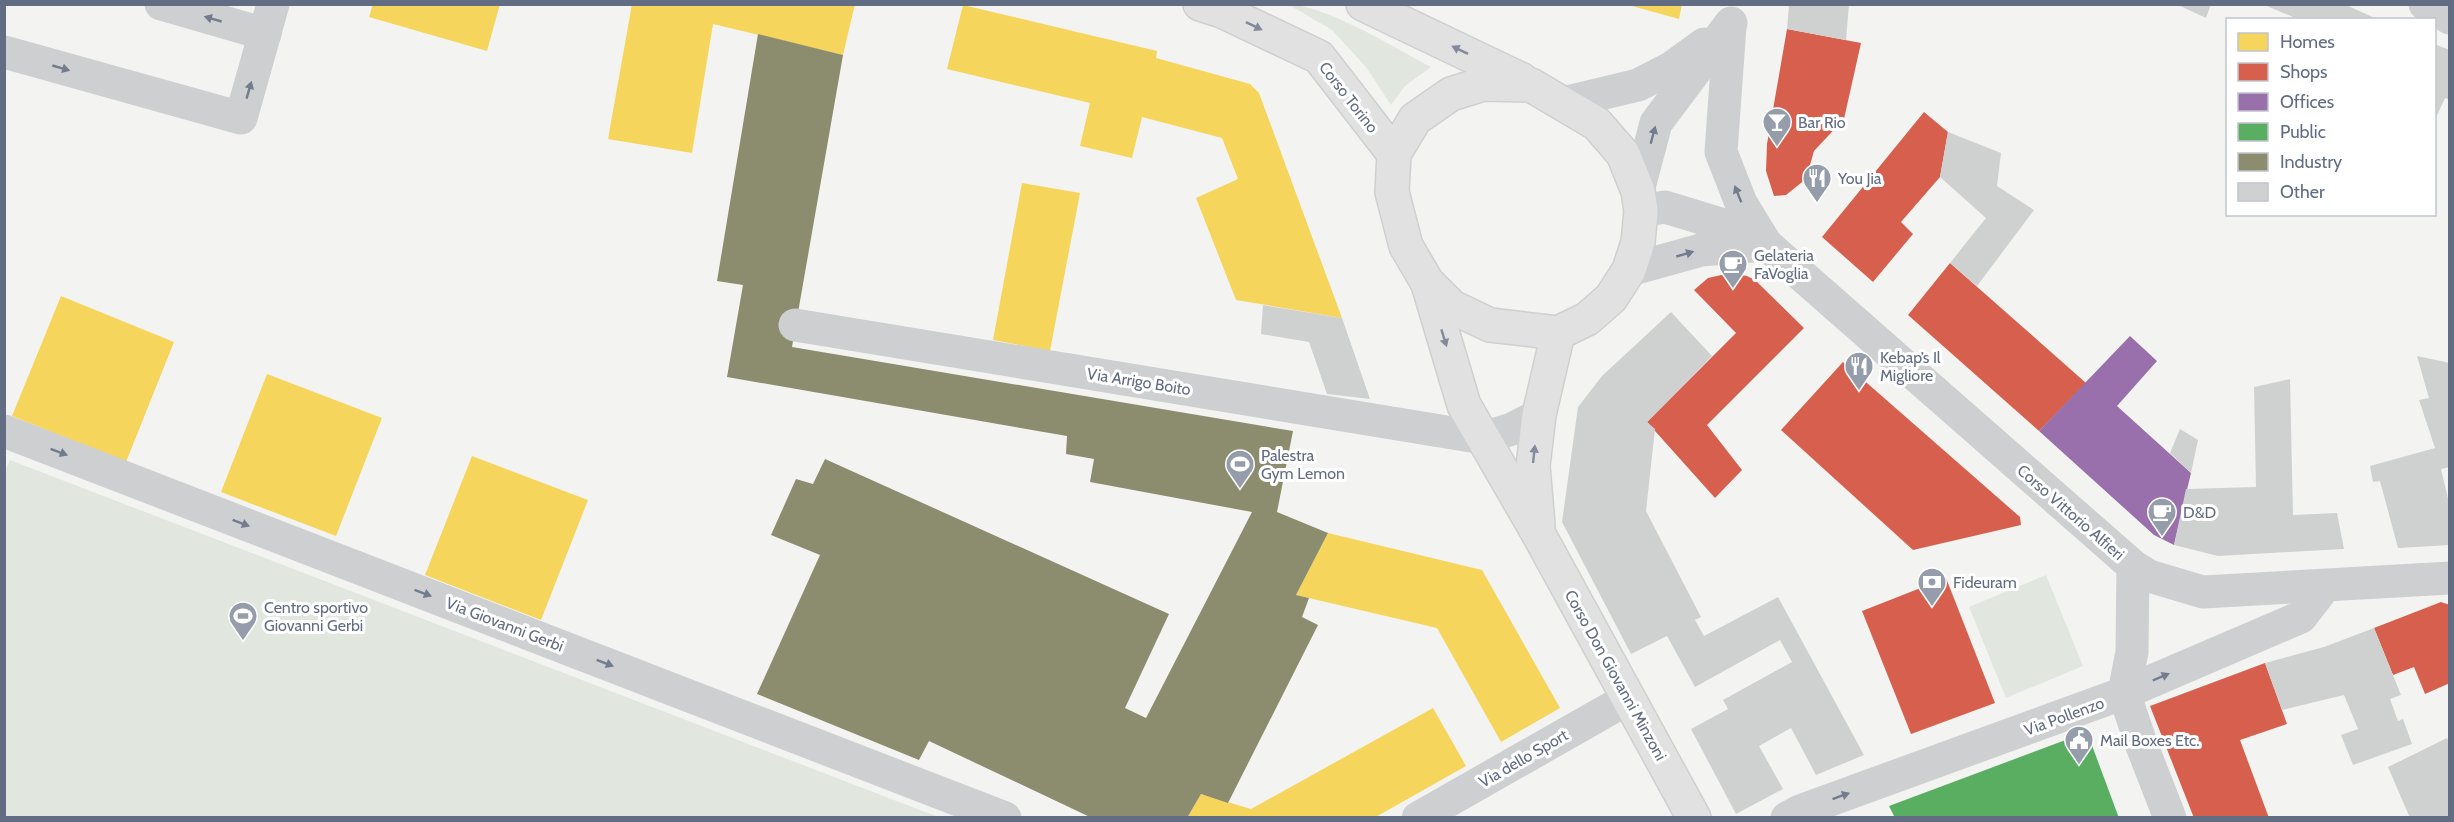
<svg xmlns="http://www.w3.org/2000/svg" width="2454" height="822" font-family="Cabin,sans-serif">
	<rect width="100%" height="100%" fill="#f3f4f1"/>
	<g fill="#e1e7df">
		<path d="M1289 5C1324 4 1397 49 1431 67L1405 86 1391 105 1366 67 1332 30Z"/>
		<polygon points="10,460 920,810 939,817 5,817 4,472"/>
		<polygon points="2046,575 2083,666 2006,698 1969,607"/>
	</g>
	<g fill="#f6d55c">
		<polygon points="373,4 500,4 487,51 369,17"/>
		<polygon points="632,4 855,4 843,55 713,24 692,153 608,139"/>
		<polygon points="1625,4 1682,4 1679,19"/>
		<polygon points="963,5 1157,51 1156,58 1250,84 1259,93 1342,318 1236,300 1196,198 1238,179 1222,138 1142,117 1132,158 1080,146 1090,103 947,69"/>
		<polygon points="1022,183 1080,193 1050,351 993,340"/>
		<polygon points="61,296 174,342 126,462 12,416"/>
		<polygon points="267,374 382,418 336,536 221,492"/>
		<polygon points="472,456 588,500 541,620 425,575"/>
		<polygon points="1328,533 1482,570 1560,708 1501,742 1437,628 1296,595"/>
		<polygon points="1433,708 1466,766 1374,818 1187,818 1201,794 1251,809"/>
	</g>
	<g fill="#d6604d">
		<polygon points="1787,29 1861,43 1844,119 1814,151 1806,179 1786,195 1774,196 1766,171 1767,144"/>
		<polygon points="1924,112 1948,132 1940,177 1901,222 1913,234 1873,282 1822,237"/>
		<polygon points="1950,263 2086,383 2039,431 1908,315"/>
		<polygon points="1730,273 1747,276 1755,280 1804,328 1707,425 1742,470 1715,498 1647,422 1736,333 1694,290 1708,278"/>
		<polygon points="1843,362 2020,517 2021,525 1913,550 1781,430"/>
		<polygon points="1946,578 1995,703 1911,734 1862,611"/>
		<polygon points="2441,602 2450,605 2450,683 2425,694 2414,667 2393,675 2374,628"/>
		<polygon points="2265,663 2287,724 2240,740 2269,818 2194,818 2150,706"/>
	</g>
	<polygon fill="#9970ab" points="2130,336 2157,361 2117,406 2191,473 2174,545 2154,535 2039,431"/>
	<polygon fill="#5aae61" points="2087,732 2119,818 1895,818 1889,806"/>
	<polygon fill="#8c8c6e" points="758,34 843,55 792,347 1293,431 1277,512 1328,533 1296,595 1309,598 1302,617 1318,625 1228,803 1201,794 1187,818 1092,818 929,741 919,760 757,694 820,555 771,535 796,479 813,484 825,459 1169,614 1125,708 1146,718 1252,512 1090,482 1094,459 1066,454 1067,436 727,377 743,285 717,281"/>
	<g fill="#cfd1d1">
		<polygon points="1789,4 1849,4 1846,40 1787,29"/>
		<polygon points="2176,4 2211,4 2206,18"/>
		<polygon points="2262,4 2344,4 2379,20 2300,20"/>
		<polygon points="2434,44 2450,50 2450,100 2445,98 2434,122"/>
		<polygon points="1948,132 2001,153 1997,186 2034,210 1977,286 1950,263 1986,218 1940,177"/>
		<polygon points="1263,305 1342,318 1370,399 1327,394 1309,342 1261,334"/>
		<polygon points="1671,312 1712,356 1647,422 1655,429 1646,511 1701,617 1695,620 1704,636 1778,597 1864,755 1816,775 1791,728 1759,746 1783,789 1736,814 1691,729 1728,709 1723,700 1792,662 1780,640 1695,687 1667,636 1631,654 1562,522 1578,407 1602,376"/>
		<polygon points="2417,356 2450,363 2450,467 2441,469 2450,507 2450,545 2398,548 2380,481 2373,482 2370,466 2435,448 2419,400 2429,398"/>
		<polygon points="2290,379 2293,515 2337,513 2344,549 2218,556 2174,545 2186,489 2256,487 2254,387"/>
		<polygon points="2180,429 2198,440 2191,473 2170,453"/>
		<polygon points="2374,628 2401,695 2390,699 2398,721 2403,719 2412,744 2353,765 2341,735 2358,729 2344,695 2282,710 2265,663 2324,647"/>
		<polygon points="2447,738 2450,744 2450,818 2410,818 2388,767"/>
	</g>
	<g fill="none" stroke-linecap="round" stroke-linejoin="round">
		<g stroke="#ced0d0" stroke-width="36">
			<g id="major">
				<polyline points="1200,4 1222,11 1319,57 1394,154"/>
				<polyline points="1363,4 1522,80"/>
				<polygon points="1483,84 1531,85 1597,124 1623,154 1638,191 1641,211 1638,242 1629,270 1611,298 1587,319 1558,333 1490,325 1452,307 1427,282 1406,246 1392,192 1394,154 1415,119 1451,94"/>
				<polyline points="1428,284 1464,405 1538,533 1694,818"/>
				<polyline points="1538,525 1533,466 1539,415 1558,333"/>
			</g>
		</g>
		<g stroke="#cecfd0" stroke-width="33">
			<polyline points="161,4 265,34"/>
			<polyline points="2425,4 2450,18"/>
			<polyline points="1730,26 1721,152 1741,203 1766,244"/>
			<polyline points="4,52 241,118 273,4"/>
			<polyline points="1563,103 1638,85 1671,68 1704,44"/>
			<polyline points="1638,191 1656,123 1731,23"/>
			<polyline points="1641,211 1665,207 1737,229 1767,245 2133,566 2149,576 2203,592 2450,578"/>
			<polyline points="1629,270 1701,250 1765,245"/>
			<polyline points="795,325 1483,438 1512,429 1539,415"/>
			<polyline points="4,431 1005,818"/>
			<polyline points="2133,566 2132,652 2124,693 2142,746 2170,818"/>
			<polyline points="1418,818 1629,698"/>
			<polyline points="1787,818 1800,811 2124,693 2301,617 2325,586"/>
		</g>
		<use href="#major" stroke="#e1e1e2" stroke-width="33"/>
	</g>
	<defs><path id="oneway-solid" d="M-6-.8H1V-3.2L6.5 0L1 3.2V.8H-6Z" transform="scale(1.5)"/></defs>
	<g fill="#727c8f">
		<use href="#oneway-solid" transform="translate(213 19) rotate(-164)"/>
		<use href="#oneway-solid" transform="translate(61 68) rotate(16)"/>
		<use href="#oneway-solid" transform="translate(249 90) rotate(-74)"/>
		<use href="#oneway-solid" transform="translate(1653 135) rotate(-75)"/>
		<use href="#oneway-solid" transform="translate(1738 194) rotate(-112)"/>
		<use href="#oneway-solid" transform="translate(1685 254) rotate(-16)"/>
		<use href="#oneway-solid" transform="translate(59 452) rotate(21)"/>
		<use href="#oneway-solid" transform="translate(241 523) rotate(21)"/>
		<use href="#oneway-solid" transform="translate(423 593) rotate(21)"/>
		<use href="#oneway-solid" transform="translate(605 663) rotate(21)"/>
		<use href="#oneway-solid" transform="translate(2161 677) rotate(-23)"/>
		<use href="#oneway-solid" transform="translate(1841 796) rotate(-20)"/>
	</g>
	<g fill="#828a9b">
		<use href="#oneway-solid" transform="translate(1254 26) rotate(26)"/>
		<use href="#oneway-solid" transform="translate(1460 50) rotate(-154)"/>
		<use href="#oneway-solid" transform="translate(1444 338) rotate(73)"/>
		<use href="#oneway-solid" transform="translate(1534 454) rotate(-84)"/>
	</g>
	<defs>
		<g id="bar-pin" transform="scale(1.5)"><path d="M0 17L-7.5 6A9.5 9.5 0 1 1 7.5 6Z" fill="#959caa" stroke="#fff"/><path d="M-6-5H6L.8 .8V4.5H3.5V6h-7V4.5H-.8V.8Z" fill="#fff"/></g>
		<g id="restaurant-pin" transform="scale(1.5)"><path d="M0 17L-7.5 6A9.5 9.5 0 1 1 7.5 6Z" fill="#959caa" stroke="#fff"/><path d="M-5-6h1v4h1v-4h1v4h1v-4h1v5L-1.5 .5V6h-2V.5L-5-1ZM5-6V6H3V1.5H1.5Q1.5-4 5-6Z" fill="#fff"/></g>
		<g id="cafe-pin" transform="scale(1.5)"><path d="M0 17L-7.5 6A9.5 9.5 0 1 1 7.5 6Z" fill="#959caa" stroke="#fff"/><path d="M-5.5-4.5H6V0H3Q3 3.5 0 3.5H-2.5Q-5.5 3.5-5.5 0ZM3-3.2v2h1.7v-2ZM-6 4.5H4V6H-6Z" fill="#fff"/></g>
		<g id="stadium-pin" transform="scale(1.5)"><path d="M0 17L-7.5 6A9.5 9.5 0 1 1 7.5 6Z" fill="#959caa" stroke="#fff"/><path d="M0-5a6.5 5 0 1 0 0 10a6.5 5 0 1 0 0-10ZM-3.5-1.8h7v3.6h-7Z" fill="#fff"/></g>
		<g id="bank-pin" transform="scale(1.5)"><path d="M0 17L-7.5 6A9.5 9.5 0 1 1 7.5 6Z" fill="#959caa" stroke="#fff"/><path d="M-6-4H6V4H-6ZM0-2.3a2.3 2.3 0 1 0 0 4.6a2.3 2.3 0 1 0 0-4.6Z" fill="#fff"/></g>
		<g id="civic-pin" transform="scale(1.5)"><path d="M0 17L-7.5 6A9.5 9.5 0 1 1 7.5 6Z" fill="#959caa" stroke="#fff"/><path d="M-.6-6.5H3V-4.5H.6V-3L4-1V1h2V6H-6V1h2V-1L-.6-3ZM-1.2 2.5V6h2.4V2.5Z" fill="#fff"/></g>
	</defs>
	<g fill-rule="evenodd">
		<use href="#bar-pin" x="1777" y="122"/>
		<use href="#restaurant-pin" x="1817" y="178"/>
		<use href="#cafe-pin" x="1733" y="264"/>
		<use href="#restaurant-pin" x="1859" y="366"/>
		<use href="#stadium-pin" x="1240" y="464"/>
		<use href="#cafe-pin" x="2162" y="512"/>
		<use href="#bank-pin" x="1932" y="582"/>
		<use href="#stadium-pin" x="243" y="616"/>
		<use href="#civic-pin" x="2079" y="740"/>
	</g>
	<g text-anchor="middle" stroke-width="6" stroke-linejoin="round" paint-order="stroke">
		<g font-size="16" fill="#626d83" stroke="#fff">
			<text transform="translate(1349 97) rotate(52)" y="6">Corso Torino</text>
			<text transform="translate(1139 381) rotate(9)" y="6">Via Arrigo Boito</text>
			<text transform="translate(2071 512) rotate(41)" y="6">Corso Vittorio Alfieri</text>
			<text transform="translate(505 624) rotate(21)" y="6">Via Giovanni Gerbi</text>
			<text transform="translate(1616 675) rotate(61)" y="6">Corso Don Giovanni Minzoni</text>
			<text transform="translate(2064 716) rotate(-20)" y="6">Via Pollenzo</text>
			<text transform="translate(1523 758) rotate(-30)" y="6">Via dello Sport</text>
		</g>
		<g font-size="16" fill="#626d83" stroke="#fff" text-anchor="start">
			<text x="1798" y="128">Bar Rio</text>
			<text x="1838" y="184">You Jia</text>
			<text x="1754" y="261">Gelateria<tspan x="1754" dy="18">FaVoglia</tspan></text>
			<text x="1880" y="363">Kebap’s Il<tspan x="1880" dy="18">Migliore</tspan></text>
			<text x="1261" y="461">Palestra<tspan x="1261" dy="18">Gym Lemon</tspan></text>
			<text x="2183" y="518">D&amp;D</text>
			<text x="1953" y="588">Fideuram</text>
			<text x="264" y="613">Centro sportivo<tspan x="264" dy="18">Giovanni Gerbi</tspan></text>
			<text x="2100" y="746">Mail Boxes Etc.</text>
		</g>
	</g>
	<rect width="2454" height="822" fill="none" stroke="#626d83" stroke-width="12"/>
	<rect x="2226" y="18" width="210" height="198" fill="#ffffff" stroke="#c0c5cd" stroke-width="1.5"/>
	<rect x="2238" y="33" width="30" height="18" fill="#f6d55c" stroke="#c0c5cd" stroke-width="1.5"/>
	<text x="2280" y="48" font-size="18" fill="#626d83">Homes</text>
	<rect x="2238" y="63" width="30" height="18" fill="#d6604d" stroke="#c0c5cd" stroke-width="1.5"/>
	<text x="2280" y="78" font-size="18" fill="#626d83">Shops</text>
	<rect x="2238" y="93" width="30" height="18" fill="#9970ab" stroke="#c0c5cd" stroke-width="1.5"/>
	<text x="2280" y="108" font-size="18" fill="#626d83">Offices</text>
	<rect x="2238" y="123" width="30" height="18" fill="#5aae61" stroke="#c0c5cd" stroke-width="1.5"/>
	<text x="2280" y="138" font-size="18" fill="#626d83">Public</text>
	<rect x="2238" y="153" width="30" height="18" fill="#8c8c6e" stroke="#c0c5cd" stroke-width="1.5"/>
	<text x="2280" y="168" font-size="18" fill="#626d83">Industry</text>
	<rect x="2238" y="183" width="30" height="18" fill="#cfd1d1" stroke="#c0c5cd" stroke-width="1.5"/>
	<text x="2280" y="198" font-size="18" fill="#626d83">Other</text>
</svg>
